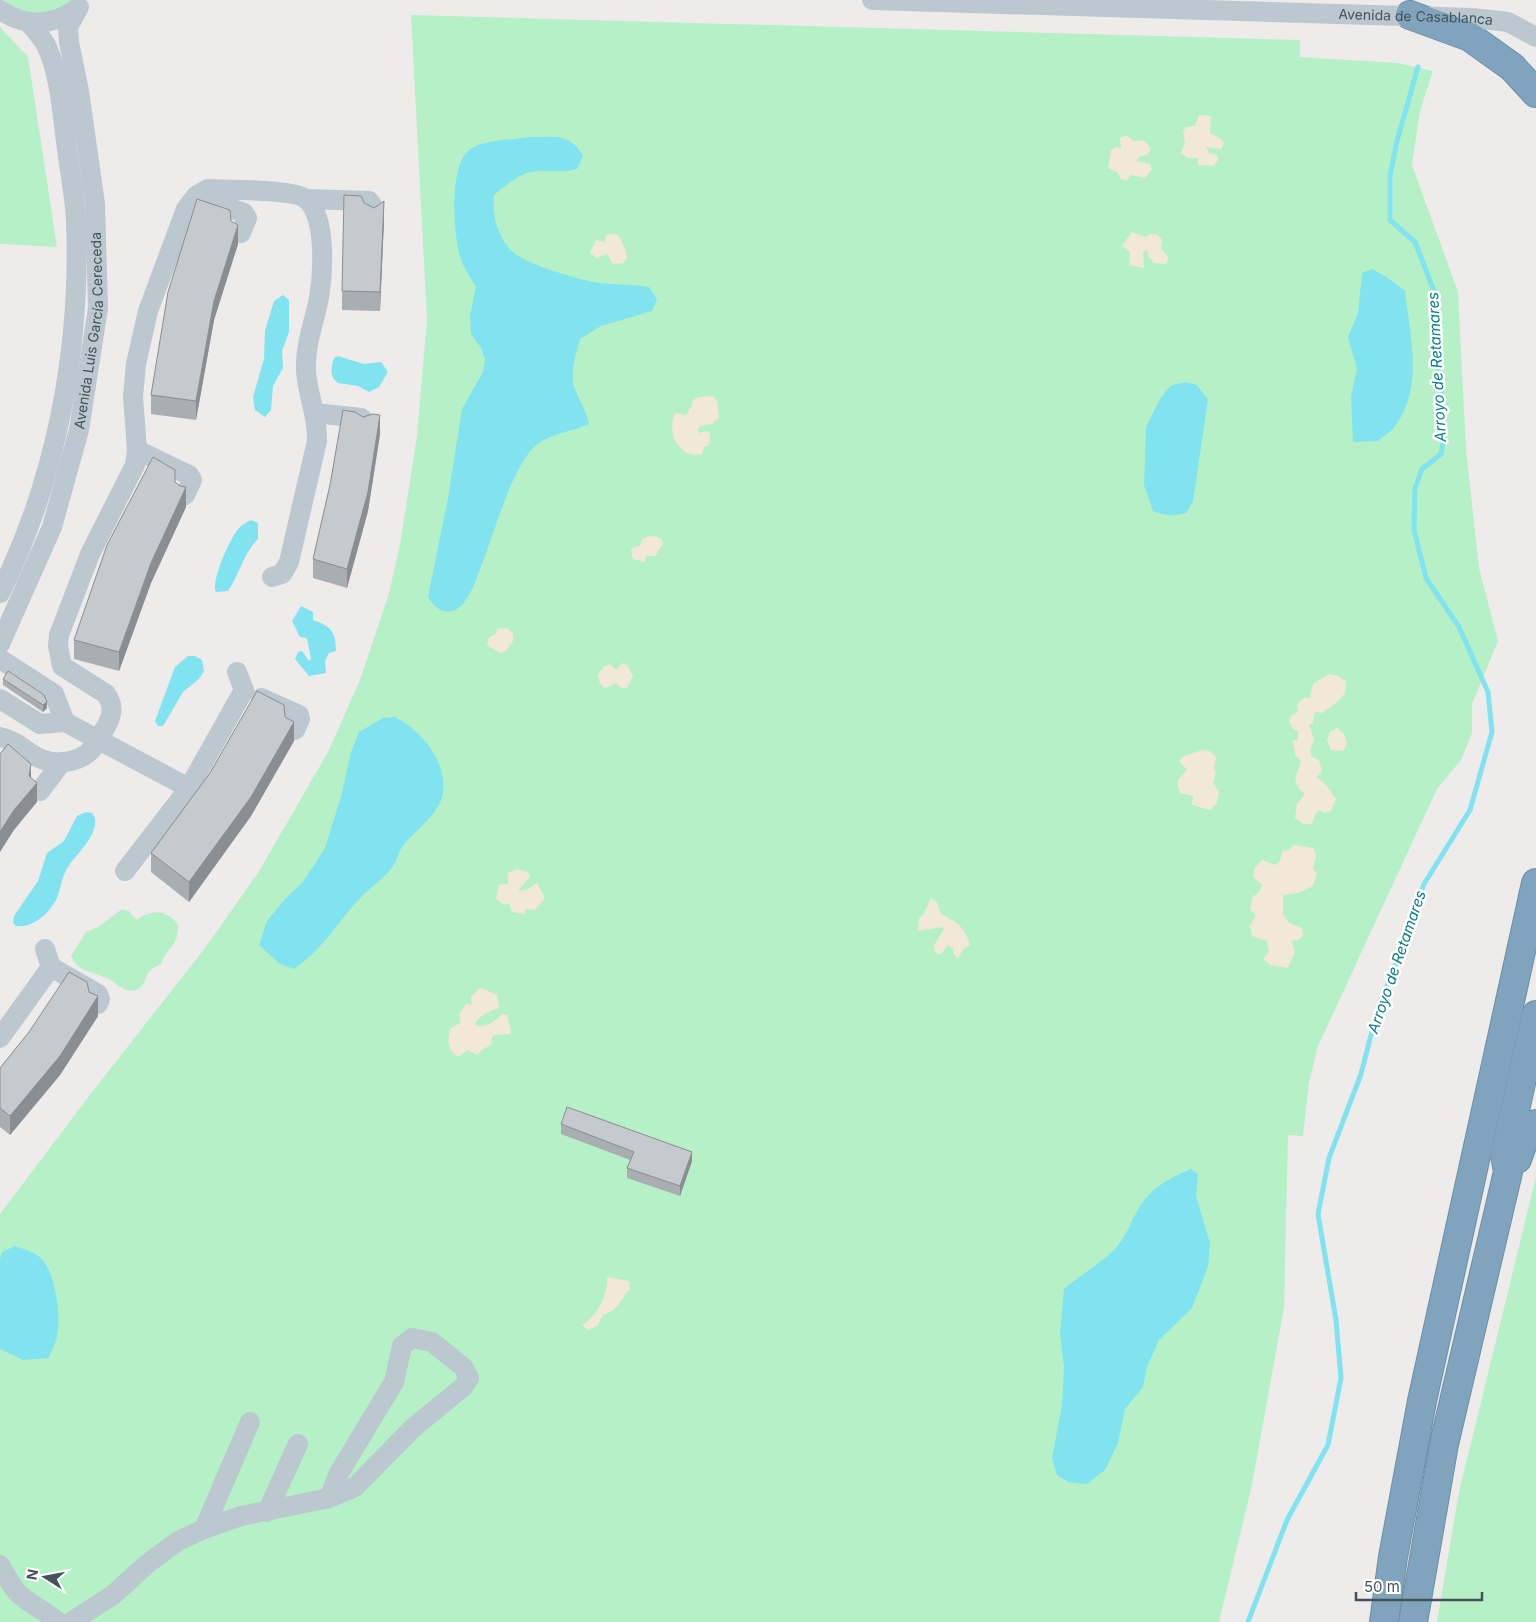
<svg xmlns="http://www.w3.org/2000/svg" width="1536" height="1622" font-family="Inter,sans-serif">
	<rect width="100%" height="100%" fill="#eeebeb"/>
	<g fill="#b6f0c6">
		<path d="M3 0H73C47 15 29 21 3 0Z"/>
		<polygon points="411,15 1300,40 1300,57 1398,63 1433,71 1420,111 1412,165 1458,292 1466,449 1479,568 1498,641 1472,704 1472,733 1461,760 1437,789 1318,1046 1309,1082 1303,1136 1288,1135 1284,1307 1252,1485 1219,1622 0,1622 0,1214 89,1096 205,948 258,873 328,752 360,680 388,597 400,545 417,436 427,319"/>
		<polygon points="0,27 28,57 57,247 0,244"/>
		<path d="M122 909 129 911 135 919H138C152 908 169 911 178 925 178 949 167 946 161 964 157 966 150 969 148 973 145 978 145 985 138 989 125 995 117 983 107 978 93 972 78 972 71 956L86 932 98 927Z"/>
		<polygon points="1536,1177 1536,1622 1437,1622 1459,1492"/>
	</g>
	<g fill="#f1e8da">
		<polygon points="1199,115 1211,116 1210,133 1221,139 1224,143 1221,149 1206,147 1209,153 1217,155 1218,160 1214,166 1198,165 1198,158 1188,158 1181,153 1185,142 1183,132 1186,127 1195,126"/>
		<path d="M1124 136H1128L1133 141C1142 140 1146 140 1151 149L1147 155 1139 157 1136 161 1150 164 1152 169 1145 178 1131 175 1127 180 1121 179 1118 173 1108 168 1111 150 1116 147 1121 148 1120 138Z"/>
		<polygon points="1132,232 1145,237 1151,234 1158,235 1162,240 1161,249 1169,258 1166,264 1154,263 1148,256 1148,250 1143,251 1144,268 1129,265 1130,252 1122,246"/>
		<path d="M615 234 619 236C622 243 627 250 627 258L624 263 613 264 607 254 596 258 590 252 596 240 605 242 606 235Z"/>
		<path d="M713 396 717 401 719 418 712 424 700 426 698 430 699 433 707 431 710 433 709 445 704 447 702 454C679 460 666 432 675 413L686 415C698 399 685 398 713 396Z"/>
		<path d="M649 536C656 537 662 536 663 544L655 556H646L645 562 633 559 631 550 634 547 640 546 642 539Z"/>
		<polygon points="501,628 509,629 513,634 513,641 506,651 500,653 487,645 489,637 496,634 497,629"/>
		<polygon points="622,663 627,665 633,676 627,688 621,688 616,683 605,688 600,684 598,675 603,667 610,664 616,670"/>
		<path d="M1329 674 1338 676 1346 681C1348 698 1334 704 1322 713L1315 712 1313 723 1309 725 1314 739 1310 752 1312 757 1319 760 1322 771 1317 777 1326 785 1336 799 1331 811 1325 813 1320 810 1316 813 1312 824H1303L1295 818 1297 804 1305 794 1299 789 1295 779 1301 761 1295 755 1293 741 1298 739V731L1293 729 1289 722 1291 716 1298 712 1297 704 1305 697 1310 698 1313 684Z"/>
		<polygon points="1337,728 1344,734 1347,743 1343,751 1331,750 1327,740 1330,732"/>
		<path d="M1202 750 1210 751 1216 757 1214 767 1216 773 1213 783 1219 792 1217 803 1210 810 1192 805 1193 796 1180 793C1175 777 1179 781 1187 769L1179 762 1184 756Z"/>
		<polygon points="1294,845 1314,848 1316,856 1313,869 1317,873 1313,886 1298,893 1283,895 1283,914 1288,922 1302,928 1303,935 1299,940 1291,941 1295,951 1288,968 1270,965 1263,959 1269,951 1267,941 1252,936 1250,926 1256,915 1250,910 1253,896 1258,894 1262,885 1253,877 1255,868 1262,860 1275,865 1280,861 1282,851 1289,850"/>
		<polygon points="517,869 528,872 530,876 518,891 526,890 537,883 545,898 535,910 526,909 525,914 512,912 509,903 504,905 496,899 499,885 508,884 508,873"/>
		<path d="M931 898 937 902 941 914C957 922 965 927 970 945L963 949 958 959 954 954 953 948 948 945 940 955 935 952 934 945 944 929 942 927 918 931 919 918 923 915Z"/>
		<path d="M481 988 497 995 499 1008C490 1010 476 1018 475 1025 485 1029 495 1021 502 1014L507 1015 511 1030 510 1034 495 1035 492 1037 491 1045 481 1050 478 1055 467 1050 459 1057C447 1051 447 1041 450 1029L460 1023V1013L466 1004 472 1005 471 996Z"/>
		<path d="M607 1277 629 1281 630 1289C618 1301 621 1309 603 1315L597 1326 588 1330 582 1325C596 1318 609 1293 607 1277Z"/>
	</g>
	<g fill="#81e3ef">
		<path d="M531 137C553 137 571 133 583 156L577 169C561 174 543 168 527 173 515 177 504 187 494 195 492 215 497 237 513 252 527 265 580 280 599 283 616 285 633 284 649 287L657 299 652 311 601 326 580 339C576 354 570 372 574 387 579 400 586 410 589 424 568 433 542 434 528 454 506 486 496 528 482 564 477 577 472 594 462 605 449 618 435 610 428 597L448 498 462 409 483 372 485 360 481 348 471 334 470 316 476 286C470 277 464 269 461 259 453 237 449 168 468 151 482 139 513 140 531 137Z"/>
		<path d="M1372 269 1388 278 1405 291C1410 335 1424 388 1395 426 1391 432 1383 436 1378 441L1353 442 1351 396 1357 369 1348 337 1358 313 1362 273Z"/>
		<polygon points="283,295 289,300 289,332 282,351 283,368 273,386 271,410 265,417 255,410 253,397 264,359 265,331 274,301"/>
		<path d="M338 356 364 364 381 362 388 372 379 387 369 392 358 386 338 383C329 377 331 367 334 358Z"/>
		<path d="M1186 382 1197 385 1208 400 1193 501 1186 513C1174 516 1165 516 1153 511L1144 485 1146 427 1160 399 1170 386Z"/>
		<path d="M251 520 258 523V539C243 554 240 574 228 591L216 592C210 583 231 535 240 527 243 524 247 522 251 520Z"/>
		<path d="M301 606 313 612V620C331 626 336 632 336 651L329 653 325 661 326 673 309 676 295 659 298 652 302 651 309 661 311 659 307 638 300 637 292 621Z"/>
		<polygon points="188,656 195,656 202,660 204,671 199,679 183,692 163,726 158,726 155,721 175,667"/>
		<path d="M395 717C421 731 447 760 443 793 440 814 414 831 402 847 399 852 398 857 396 861 389 875 375 884 364 894 339 919 324 949 294 969L280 964 259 945 267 921 286 898 303 882 325 848 341 797 351 752 359 732 383 718Z"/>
		<path d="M86 812 92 813 95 818C98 836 77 853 68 867 61 877 61 890 56 900 48 915 32 928 16 926L13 923 14 916 38 881 47 853 64 841 77 816Z"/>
		<path d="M1191 1169 1198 1174 1196 1196 1210 1243 1208 1267 1192 1308 1159 1340 1147 1367 1143 1387 1125 1409 1118 1443 1105 1470 1087 1484 1068 1482 1057 1475 1052 1458 1062 1405 1064 1367 1060 1334 1064 1289C1078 1277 1105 1260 1116 1248 1126 1236 1130 1224 1137 1211 1150 1188 1168 1179 1191 1169Z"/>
		<path d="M15 1246C26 1250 39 1253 45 1263 56 1279 61 1317 57 1336 56 1343 51 1351 49 1358L23 1360 0 1349V1259L2 1252Z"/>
	</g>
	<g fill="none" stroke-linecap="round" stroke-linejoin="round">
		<polyline stroke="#81e3ef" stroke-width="5" points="1248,1622 1287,1520 1328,1445 1341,1378 1336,1320 1318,1214 1329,1158 1361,1074 1378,1008 1395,967 1408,926 1424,884 1470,810 1492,732 1488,692 1459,627 1426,578 1414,530 1415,488 1422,469 1441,454 1444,435 1434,291 1415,242 1390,220 1390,176 1397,141 1418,67"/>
		<g stroke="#6b8fa9" stroke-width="30">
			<g id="highway">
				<polyline points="1410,15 1470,37 1512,67 1536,93"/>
				<polyline points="1517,1159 1528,1129 1536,1124"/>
				<polyline points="1384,1622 1393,1557 1422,1401 1536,883"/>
				<polyline points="1413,1622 1444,1444 1508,1172 1505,1155 1536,1015"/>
			</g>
		</g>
		<g stroke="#bbc8cf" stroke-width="20">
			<path id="s1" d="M872 0 1473 18 1508 22 1536 37"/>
			<path d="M0 10C27 28 52 26 78 8"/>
			<polyline points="196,196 244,213 247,218 241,233"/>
			<polyline points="306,199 369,201 372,205 373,215"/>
			<polyline points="315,413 361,418 366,422"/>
			<polyline points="137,450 189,475 192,480 185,495"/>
			<path d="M0 593C57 478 81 348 76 221 75 197 70 173 67 149 62 116 61 76 46 45 42 38 35 30 30 24"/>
			<path id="s2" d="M0 644 52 527 79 430 98 308 95 204 79 91 69 42 68 27 79 7"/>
			<polyline points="0,659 54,694 65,722 40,724 0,699"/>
			<polyline points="261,698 299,715 300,719 295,730"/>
			<polyline points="65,722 189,788"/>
			<path d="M0 737C18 740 28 755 44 760 58 765 78 762 89 752 96 747 100 737 104 730 112 717 115 707 106 694L62 666 58 646 59 635 90 554 135 465 137 450 133 397 136 364 148 311 186 209 196 196 208 189C226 190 295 189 306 199 327 217 323 274 319 298 314 323 305 345 306 370 307 394 318 416 317 441L289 562 282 574 272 577"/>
			<polyline points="40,791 62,762"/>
			<polyline points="125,871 189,788 244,690 237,672"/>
			<polyline points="51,967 98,994 100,999 98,1004"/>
			<polyline points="0,1038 51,967 45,949"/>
			<polyline points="267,1512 298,1444"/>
			<polyline points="204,1529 250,1422"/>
			<path d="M0 1565C5 1573 10 1584 17 1592 28 1604 45 1610 58 1622"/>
			<polyline points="71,1622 113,1595 147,1564 178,1541 204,1529 241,1516 329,1498 355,1487 413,1428 463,1387 469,1378 463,1367 432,1342 412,1338 402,1346 394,1382 339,1473 329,1498"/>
		</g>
		<use href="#highway" stroke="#80a4bd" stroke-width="28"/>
	</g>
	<g fill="#a9aeb2">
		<polygon points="364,203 384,220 380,311 342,310 342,291"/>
		<polygon points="231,221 238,244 214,320 196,420 151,414 151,395"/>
		<polygon points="380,434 368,511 347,588 313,578 313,559"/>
		<polygon points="175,482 186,507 151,583 119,671 74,659 74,640"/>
		<polygon points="3,679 47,702 47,708 43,712 3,685"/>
		<polygon points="285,717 294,741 251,816 189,902 151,872 151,853 210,773"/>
		<polygon points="89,992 98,1016 60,1075 10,1135 0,1127 0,1068"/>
		<polygon points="561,1124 692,1161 680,1196 627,1178 627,1168 630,1160 561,1134"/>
	</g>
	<g fill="#8a8d91">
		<polygon points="384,201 384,220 380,311 380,292"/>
		<polygon points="238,225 238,244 214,320 196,420 196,401 214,301"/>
		<polygon points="380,415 380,434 368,511 347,588 347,569"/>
		<polygon points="186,487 186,507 151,583 119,671 119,652 151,563"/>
		<polygon points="47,702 47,708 43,712 43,705"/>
		<polygon points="294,722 294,741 251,816 189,902 189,882"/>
		<polygon points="31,764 31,783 37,783 37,802 14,830 0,852 0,832 29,776"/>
		<polygon points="98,996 98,1016 60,1075 10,1135 10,1116"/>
		<polygon points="692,1152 692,1161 680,1196 680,1186"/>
	</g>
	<g fill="#c5cacf" stroke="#8a8d91">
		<polygon points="344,195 361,196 364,203 374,208 384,201 380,292 342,291"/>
		<polygon points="197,199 230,210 231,221 238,225 214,301 196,401 151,395 168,292"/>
		<polygon points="343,410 355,412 363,417 373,414 380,415 368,492 347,569 313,559 330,485"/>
		<polygon points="153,457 175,470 175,482 180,486 186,487 151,563 119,652 74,640 107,545"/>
		<polygon points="8,671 44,695 47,702 43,705 3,679"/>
		<polygon points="257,691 284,705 285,717 294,722 251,797 189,882 151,853 210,773"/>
		<polygon points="8,744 31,764 29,776 37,783 14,810 0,832 0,754"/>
		<polygon points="69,972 87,982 89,992 98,996 60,1056 10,1116 0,1108 0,1068 29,1032"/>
		<polygon points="567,1107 692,1152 680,1186 627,1168 634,1152 561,1124"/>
	</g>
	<g text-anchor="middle" stroke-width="5" stroke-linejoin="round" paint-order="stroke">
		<g font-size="14" fill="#435159" stroke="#fff">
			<text dy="5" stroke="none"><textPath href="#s1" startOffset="544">Avenida de Casablanca</textPath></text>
			<text dy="5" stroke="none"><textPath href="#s2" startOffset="329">Avenida Luis García Cereceda</textPath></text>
		</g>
		<g font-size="15" font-style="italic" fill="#087c8b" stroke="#fff">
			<text transform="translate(1437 367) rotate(-93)" y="5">Arroyo de Retamares</text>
			<text transform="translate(1397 962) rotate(-71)" y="5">Arroyo de Retamares</text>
		</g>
	</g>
	<g transform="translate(45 1577) rotate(281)" stroke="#ffffff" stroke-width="4" paint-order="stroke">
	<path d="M0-4L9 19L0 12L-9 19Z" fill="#435159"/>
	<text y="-8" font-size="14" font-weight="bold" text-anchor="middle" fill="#435159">N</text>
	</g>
	<path d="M1356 1592v8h126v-8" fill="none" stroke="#435159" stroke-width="2.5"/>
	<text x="1364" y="1592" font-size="15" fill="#435159" stroke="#ffffff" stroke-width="4" paint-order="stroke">50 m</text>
</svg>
